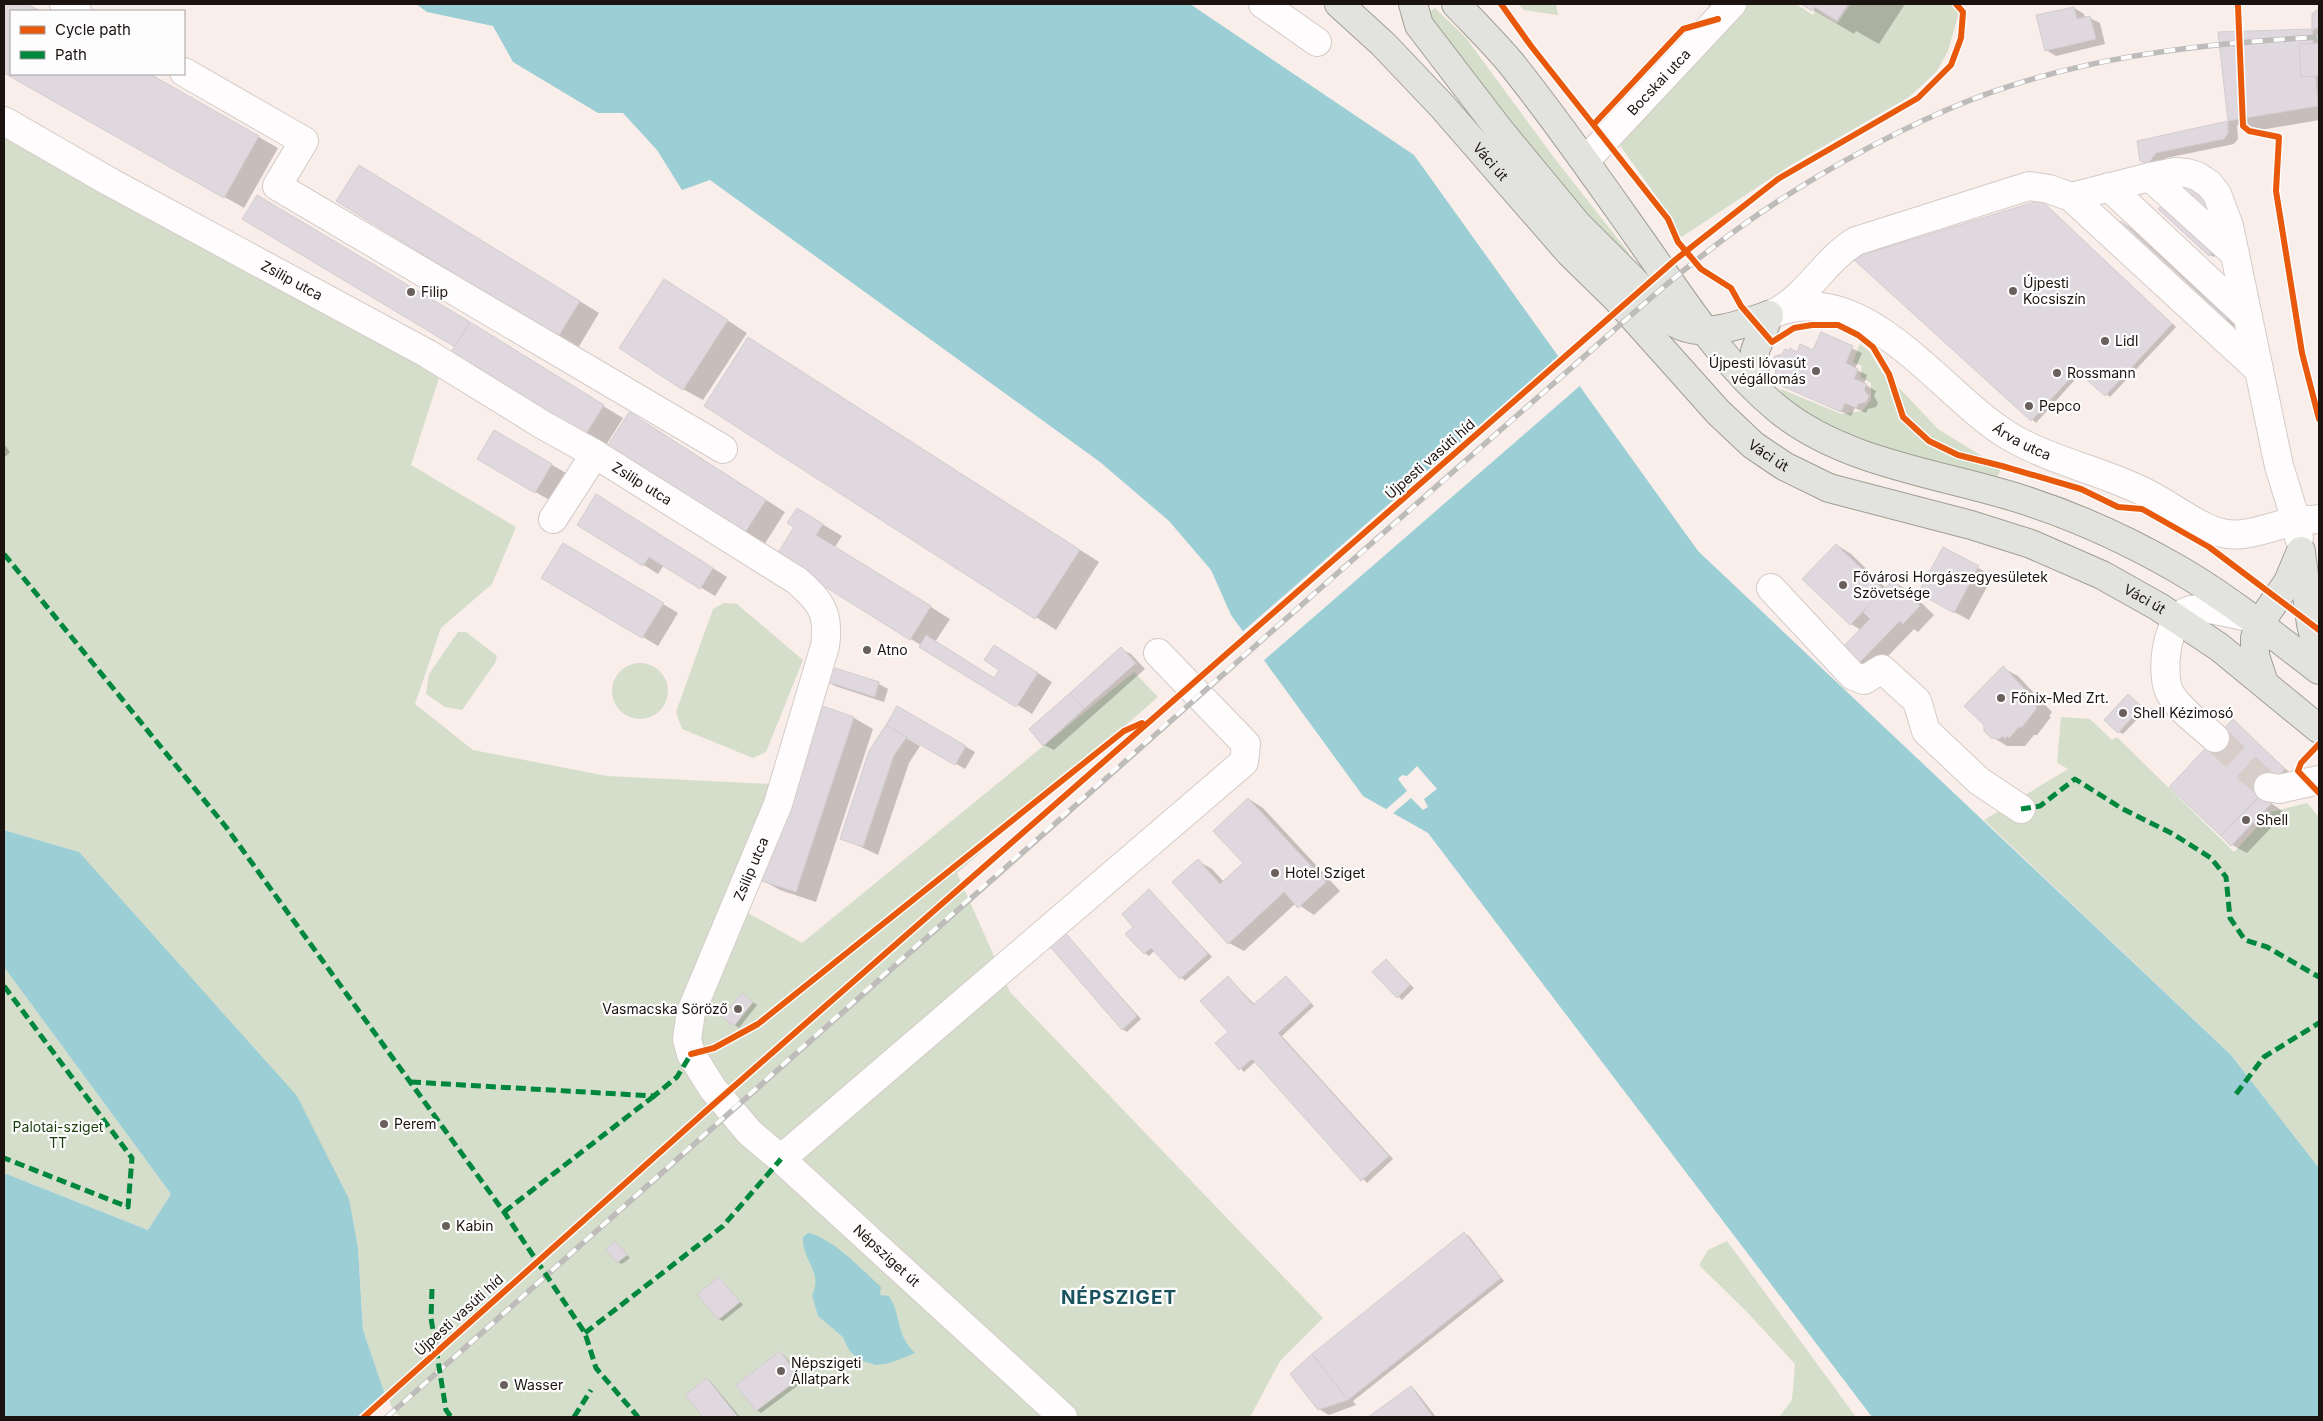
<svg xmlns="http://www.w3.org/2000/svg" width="2323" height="1421" font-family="Inter,sans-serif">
	<rect width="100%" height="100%" fill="#f9eeea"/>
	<g fill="#d5deca">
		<polygon points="1518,4 1556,4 1558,15 1524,10"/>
		<polygon points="1747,4 1796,4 1813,15 1815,10 1837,24 1851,4 1952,4 1959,12 1948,51 1937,71 1909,97 1791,165 1680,238 1671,217 1619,144"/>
		<polygon points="1435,8 1466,38 1555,159 1629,253 1629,258 1549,178 1430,24 1429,13"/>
		<polygon points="4,121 440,375 411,465 516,527 492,584 441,628 415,704 473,750 607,776 770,784 728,902 802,943 1134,672 1158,697 957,873 1010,992 1323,1318 1280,1361 1250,1417 398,1417 391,1412 363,1330 358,1248 79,852 4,830"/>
		<polygon points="1860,344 1870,352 1882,373 1902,391 1938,429 2001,468 1995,484 1870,446 1780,403 1781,389 1841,414 1862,411 1871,400 1871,383 1860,377 1862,366 1853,362"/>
		<polygon points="724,603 737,604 803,660 766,752 753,758 682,729 676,712 713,609"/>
		<polygon points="458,632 466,632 497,656 495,663 462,710 445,707 426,694 429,674"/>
		<circle cx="640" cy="691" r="28"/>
		<polygon points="2061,717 2090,719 2112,740 2117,737 2234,852 2271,812 2307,803 2319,817 2319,1168 2231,1055 1984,820 2068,769 2057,763"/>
		<polygon points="4,967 171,1194 148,1230 4,1173"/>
		<polygon points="1727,1241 1856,1417 1779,1417 1792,1400 1795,1364 1747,1312 1699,1265 1708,1250"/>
	</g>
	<g fill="#9cced6">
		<polygon points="416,4 1190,4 1414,155 1698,551 2231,1055 2319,1168 2319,1417 1872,1417 1428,833 1363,796 1231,615 1211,570 1169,521 1100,462 710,180 682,190 657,150 623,113 598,113 513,62 493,26 427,12"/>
		<polygon points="4,830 79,852 297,1096 349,1199 358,1248 363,1330 391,1412 398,1417 4,1417 4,1173 148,1230 171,1194 4,967"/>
		<path d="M808 1233C833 1238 862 1270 881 1287L880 1295 889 1296C902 1316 895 1334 915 1353L890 1363 876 1365 859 1360 849 1350 843 1337 818 1316 812 1295C824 1273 801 1259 803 1237Z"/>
	</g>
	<g fill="#f9eeea">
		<polygon points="1561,354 1582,384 1262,662 1241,633"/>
		<polygon points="1417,766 1437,789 1424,799 1428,807 1423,810 1411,798 1391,815 1384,811 1407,791 1398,779 1402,775 1407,776"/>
		<polygon points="386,1391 393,1411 401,1417 357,1417"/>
	</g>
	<g fill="#0003">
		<polygon points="4,4 24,4 37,11 11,11 11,74 148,74 278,148 244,208 4,72"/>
		<polygon points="1705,4 1745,4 1737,17"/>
		<polygon points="1803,4 1905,4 1879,44 1856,31 1854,34"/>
		<polygon points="2074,8 2084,14 2085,19 2090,18 2100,23 2105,44 2056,56 2046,50"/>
		<polygon points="2319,10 2319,120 2249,132 2237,125 2238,139 2234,144 2166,158 2159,169 2149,163 2149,165 2138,142 2229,122 2219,33 2314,30 2313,15"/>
		<polygon points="379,178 599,313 578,348 558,336"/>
		<polygon points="2041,201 2176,327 2110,397 2081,373 2036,423 1855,258"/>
		<polygon points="277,208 623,418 605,447 456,347"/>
		<polygon points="2160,209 2217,254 2214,257 2210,255"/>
		<polygon points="2122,222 2131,228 2236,325 2233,328 2223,322"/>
		<polygon points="665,280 747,333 703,400 683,389"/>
		<polygon points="1821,334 1862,353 1855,369 1867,375 1864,384 1876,391 1874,396 1878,403 1876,407 1868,409 1866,413 1855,408 1851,416 1784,386 1798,353 1814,351"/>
		<polygon points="749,338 1099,562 1056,630 706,405"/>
		<polygon points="649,425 785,512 764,545 744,533"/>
		<polygon points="495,432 566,473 551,501 479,459"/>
		<polygon points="4,444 10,452 4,458"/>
		<polygon points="611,504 727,577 715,596 664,565 658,574 579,524"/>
		<polygon points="817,521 842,536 835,547 950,619 935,642 995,679 1009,655 1052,682 1032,714 777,556"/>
		<polygon points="1837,545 1851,554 1887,589 1894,582 1908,590 1934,615 1918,632 1914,629 1869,676 1855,667 1861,630 1851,624"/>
		<polygon points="1943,549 1993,576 1969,620 1934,601"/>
		<polygon points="578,553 678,613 658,646 543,577"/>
		<polygon points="1121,649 1131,654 1145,669 1054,750 1044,745"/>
		<polygon points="830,668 879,684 888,689 884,702 835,686 826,681"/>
		<polygon points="2003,668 2018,676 2052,712 2049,716 2051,717 2037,735 2034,735 2025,746 2007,746 1992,737 1986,724 1965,705"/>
		<polygon points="2128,695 2146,710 2123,734 2119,732"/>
		<polygon points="898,708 975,752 965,769 892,727 891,729 920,746 909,763 878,855 842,838"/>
		<polygon points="854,718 873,729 816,902 780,890 760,879"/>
		<polygon points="2233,721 2289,772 2264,798 2285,813 2247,853 2232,845 2171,787"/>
		<polygon points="1249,799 1263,808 1340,891 1314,915 1296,903 1244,951 1229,943 1198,861 1212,869 1224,882 1245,863"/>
		<polygon points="1149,890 1212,957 1185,981 1155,950 1149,956 1145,953 1135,927"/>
		<polygon points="1063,932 1141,1019 1127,1032 1122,1029"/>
		<polygon points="1386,961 1414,988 1402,1000 1374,972"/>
		<polygon points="1228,977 1255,1005 1286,977 1314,1006 1282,1036 1393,1159 1367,1183 1256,1061 1244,1072 1217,1043 1230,1032"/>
		<polygon points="746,997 757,1005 739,1028 724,1017"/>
		<polygon points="1464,1234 1469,1236 1504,1281 1353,1401 1356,1405 1329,1415 1319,1409"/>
		<polygon points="615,1243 630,1258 622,1264 618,1262"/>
		<polygon points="719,1278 743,1305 723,1321 718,1319"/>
		<polygon points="780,1353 784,1355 804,1381 761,1413 757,1410"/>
		<polygon points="707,1379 711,1382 740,1417 705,1417 687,1395"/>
		<polygon points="1411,1387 1415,1390 1436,1417 1370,1417"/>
	</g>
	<g fill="#dfd9df" stroke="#d2cdcf">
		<polygon points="4,4 27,4 40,11 11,11 11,74 150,74 259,136 224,198 4,73"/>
		<polygon points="1801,4 1848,4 1837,21 1815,7 1812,11"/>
		<polygon points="2074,7 2077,19 2090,16 2096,39 2045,51 2036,15"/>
		<polygon points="2318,9 2319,9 2319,28 2312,29 2312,14"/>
		<polygon points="2312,29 2318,106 2228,121 2218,32"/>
		<polygon points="2319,43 2319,76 2301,77 2299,44"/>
		<polygon points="2228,121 2228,133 2224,139 2156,153 2148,164 2140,161 2137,141"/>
		<polygon points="359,165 580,301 558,337 336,201"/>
		<polygon points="2188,184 2209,203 2205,208 2184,188"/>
		<polygon points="257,195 470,322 455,347 242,219"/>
		<polygon points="2041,200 2172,324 2105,396 2077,371 2031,421 1852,258"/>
		<polygon points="2163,204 2213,251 2209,256 2158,209"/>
		<polygon points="2121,221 2227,319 2223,323 2117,225"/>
		<polygon points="664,279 728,320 683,390 619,348"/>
		<polygon points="470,322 604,405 584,437 450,354"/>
		<polygon points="1821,332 1853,346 1846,363 1858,369 1854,379 1867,384 1864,390 1869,396 1866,402 1858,404 1856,408 1845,403 1841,412 1782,386 1784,382 1774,377 1776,369 1774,368 1772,361 1775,356 1782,354 1785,349 1789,351 1790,348 1797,352 1800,344 1813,350"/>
		<polygon points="748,337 1080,550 1035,619 704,406"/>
		<polygon points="629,412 766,500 744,534 607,447"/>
		<polygon points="494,430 552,464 535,493 477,459"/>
		<polygon points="596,494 713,568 700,589 649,557 643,566 577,525"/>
		<polygon points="797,508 823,524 816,535 931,606 910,640 776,556 794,527 787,523"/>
		<polygon points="563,543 664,603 642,638 541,578"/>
		<polygon points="1836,544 1884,590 1850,625 1802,579"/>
		<polygon points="1943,547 1979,566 1954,613 1918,593"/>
		<polygon points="1893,580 1920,606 1903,624 1900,621 1854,668 1838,652 1870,619 1863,612"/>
		<polygon points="926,635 994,678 999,670 984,660 994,645 1038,673 1016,707 919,647"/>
		<polygon points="1121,647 1136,663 1084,709 1070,693"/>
		<polygon points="829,666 879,682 875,697 824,681"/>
		<polygon points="2003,666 2038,703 2035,706 2037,708 2022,727 2019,727 2009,738 2007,736 2005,739 2002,736 2000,739 1991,738 1984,731 1984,725 1964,706"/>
		<polygon points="1070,693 1084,709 1043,746 1029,729"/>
		<polygon points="2128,694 2142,707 2118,733 2104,720"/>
		<polygon points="817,704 854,717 796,892 759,880"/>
		<polygon points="897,706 966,746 955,765 886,725"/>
		<polygon points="2233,719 2285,769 2221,836 2169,787"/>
		<polygon points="886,725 907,737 894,755 863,847 840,839 869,751"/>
		<polygon points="2261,795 2271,804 2231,846 2221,836"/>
		<polygon points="1248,798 1326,882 1298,908 1284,892 1228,944 1172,882 1198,859 1220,884 1243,863 1213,831"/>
		<polygon points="1149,889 1208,954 1180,979 1151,948 1144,954 1125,934 1133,927 1122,914"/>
		<polygon points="1063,930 1137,1016 1122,1030 1047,943"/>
		<polygon points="1386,959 1410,985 1397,998 1372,972"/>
		<polygon points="1228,976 1253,1005 1286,976 1311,1003 1278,1033 1389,1156 1361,1181 1252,1059 1239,1070 1215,1043 1228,1032 1200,1001"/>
		<polygon points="742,993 753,1002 734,1026 722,1017"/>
		<polygon points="1464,1232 1501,1278 1348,1400 1312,1354"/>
		<polygon points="615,1241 627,1255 617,1263 606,1249"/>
		<polygon points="719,1277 740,1302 718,1320 697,1294"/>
		<polygon points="780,1351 800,1378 756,1411 736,1385"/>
		<polygon points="1312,1354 1348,1400 1318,1410 1290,1374"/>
		<polygon points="707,1378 738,1417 703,1417 685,1395"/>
		<polygon points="1411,1386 1433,1417 1368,1417"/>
	</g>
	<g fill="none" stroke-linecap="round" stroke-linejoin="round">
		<polyline stroke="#d8cdc9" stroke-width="28" stroke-dasharray="28 14" stroke-linecap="butt" points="2215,738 2268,787"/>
		<g stroke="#d4cbc7" stroke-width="30">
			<g id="minor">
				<polyline points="64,4 77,11"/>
				<polyline points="1263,4 1317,42"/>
				<polyline points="184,72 304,141 277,186 723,449"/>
				<path id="s1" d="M4 121 110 182 428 354 543 425 595 454 796 580C820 600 830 613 825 646L778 804 691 1012 687 1039 691 1054 713 1089 750 1133 781 1159 1063 1417"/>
				<path id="s2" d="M1585 161 1732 4"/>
				<polyline points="2150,177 2235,254"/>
				<polyline points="2109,187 2248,317"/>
				<polyline points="2071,197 2150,177 2175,172 2187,173 2197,176 2209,184 2217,194 2229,226 2279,466 2296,521 2299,538"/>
				<path d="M1780 310C1810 292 1826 259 1856 241L2029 186 2049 189 2071 197 2259 370"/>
				<path id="s3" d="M1769 315C1864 273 1939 394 2009 436 2051 461 2099 470 2142 491 2167 502 2198 528 2222 533 2246 539 2273 525 2297 521 2304 520 2312 520 2319 519"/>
				<polyline points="553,519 595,454"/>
				<polyline points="1771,588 1853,676 1864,680 1882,669 1917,701 1926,731 1979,781 2021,809"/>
				<path d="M2215 738C2201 725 2182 712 2171 695 2159 676 2166 615 2191 610 2209 606 2231 614 2249 617"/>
				<polyline points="2268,787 2279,789 2319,780"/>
				<polyline points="781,1159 1244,762 1246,744 1158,653"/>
			</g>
		</g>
		<g stroke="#9e9e93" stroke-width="30">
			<g id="major">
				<path id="s4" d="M1339 4 1383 44 1442 106 1569 252 1616 298 1718 412 1753 445 1784 466 1829 488 1971 525 2031 544 2102 575 2159 607 2219 647 2319 729"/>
				<path d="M1413 4 1419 25 1501 132 1577 224 1633 280 1669 319C1698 341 1738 326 1769 315"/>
				<path d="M1456 4C1474 23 1493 42 1510 62 1555 118 1596 177 1637 235 1680 295 1721 363 1779 410 1847 465 1946 474 2027 501 2079 518 2129 541 2176 568 2227 597 2273 635 2319 670"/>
				<polyline points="1754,387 1755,351 1769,315"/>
				<polyline points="2301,553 2311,624 2319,657"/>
				<polyline points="2264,683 2255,656 2255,638 2259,624 2288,582 2301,551"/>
			</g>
		</g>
		<use href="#minor" stroke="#fefcfc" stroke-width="28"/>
		<use href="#major" stroke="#e2e3de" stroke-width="28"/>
		<g stroke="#bebcba" stroke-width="5.5">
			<path id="rail" d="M387 1417C699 1140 1010 861 1324 585 1401 518 1477 451 1553 384 1614 331 1673 275 1739 228 1801 183 1881 138 1951 108 2068 58 2194 44 2319 37"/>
		</g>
		<use href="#rail" stroke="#fdfdfd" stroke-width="4" stroke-dasharray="11" stroke-linecap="butt"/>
		<g stroke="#00873e" stroke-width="5" stroke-dasharray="10 5" stroke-linecap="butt">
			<polyline points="4,554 226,827 504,1212 585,1333 596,1368 638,1417"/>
			<polyline points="2021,809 2040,806 2075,779 2121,808 2173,834 2211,858 2226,877 2230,918 2245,940 2267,947 2319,977"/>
			<polyline points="4,986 132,1158 128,1207 4,1158"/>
			<polyline points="411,1082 654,1096 677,1077 691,1054"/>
			<polyline points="2236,1094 2264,1057 2319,1023"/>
			<polyline points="504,1212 654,1096"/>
			<polyline points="432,1289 431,1318 446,1410 451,1417"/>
			<polyline points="585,1333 723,1226 781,1159"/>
			<polyline points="574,1417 591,1390"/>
		</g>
		<g stroke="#fdfdfd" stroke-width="9">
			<g id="cycleway">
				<polyline points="1501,4 1531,46 1668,219 1678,242 1701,269 1731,288 1741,306 1772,342 1794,328 1812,325 1838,325 1858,335 1873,347 1889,374 1903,417 1929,441 1958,455 2002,466 2081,489 2118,507 2142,509 2209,547 2319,630"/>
				<polyline points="2238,6 2243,126 2249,131 2279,137 2276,191 2302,353 2319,419"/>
				<polyline points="1594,124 1683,29 1718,19"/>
				<polyline points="2319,744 2301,763 2298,771 2319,793"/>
				<polyline points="691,1054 714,1048 758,1024 1124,731 1142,723"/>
				<polyline points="364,1417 706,1111 1675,260 1778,179 1918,98 1951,65 1961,38 1963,12 1956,4"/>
			</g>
		</g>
		<use href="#cycleway" stroke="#e8590c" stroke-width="6"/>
	</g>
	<g fill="#69605c" stroke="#fdfdfd" stroke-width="2">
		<circle cx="2013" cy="291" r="5"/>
		<circle cx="411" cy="292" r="5"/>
		<circle cx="2105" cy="341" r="5"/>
		<circle cx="1816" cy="371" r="5"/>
		<circle cx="2057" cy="373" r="5"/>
		<circle cx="2029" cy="406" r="5"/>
		<circle cx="1843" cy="585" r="5"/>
		<circle cx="867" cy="650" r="5"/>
		<circle cx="2001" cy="698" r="5"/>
		<circle cx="2123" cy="713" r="5"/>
		<circle cx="2246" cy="820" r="5"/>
		<circle cx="1275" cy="873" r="5"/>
		<circle cx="738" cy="1009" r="5"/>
		<circle cx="384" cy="1124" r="5"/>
		<circle cx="446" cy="1226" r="5"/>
		<circle cx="781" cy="1371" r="5"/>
		<circle cx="504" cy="1385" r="5"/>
	</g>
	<g text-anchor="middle" stroke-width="4.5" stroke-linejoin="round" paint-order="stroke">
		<g font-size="14" fill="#1b1310" stroke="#fdfdfd">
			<text dy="5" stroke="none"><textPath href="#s2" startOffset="108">Bocskai utca</textPath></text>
			<text dy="5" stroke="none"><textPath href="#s4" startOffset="219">Váci út</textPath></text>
			<text dy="5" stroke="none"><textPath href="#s1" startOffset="329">Zsilip utca</textPath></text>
			<text dy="5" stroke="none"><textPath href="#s3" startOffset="298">Árva utca</textPath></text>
			<text dy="5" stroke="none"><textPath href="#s4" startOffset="624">Váci út</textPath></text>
			<text transform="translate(1430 459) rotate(-41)" y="5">Újpesti vasúti híd</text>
			<text dy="5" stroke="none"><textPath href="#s1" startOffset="734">Zsilip utca</textPath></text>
			<text dy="5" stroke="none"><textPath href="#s4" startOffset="1029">Váci út</textPath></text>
			<text transform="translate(751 869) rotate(-67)" y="5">Zsilip utca</text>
			<text dy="5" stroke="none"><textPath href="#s1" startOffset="1708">Népsziget út</textPath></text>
			<text transform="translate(459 1315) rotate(-42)" y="5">Újpesti vasúti híd</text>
		</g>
		<g font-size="14" fill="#1b1310" stroke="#fdfdfd" text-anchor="start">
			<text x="2023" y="288">Újpesti<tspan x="2023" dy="16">Kocsiszín</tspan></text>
			<text x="421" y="297">Filip</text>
			<text x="2115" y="346">Lidl</text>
			<text x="1806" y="368" text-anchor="end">Újpesti lóvasút<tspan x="1806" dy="16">végállomás</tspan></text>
			<text x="2067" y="378">Rossmann</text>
			<text x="2039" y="411">Pepco</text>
			<text x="1853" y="582">Fővárosi Horgászegyesületek<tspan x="1853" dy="16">Szövetsége</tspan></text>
			<text x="877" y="655">Atno</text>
			<text x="2011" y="703">Főnix-Med Zrt.</text>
			<text x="2133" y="718">Shell Kézimosó</text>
			<text x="2256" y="825">Shell</text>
			<text x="1285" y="878">Hotel Sziget</text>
			<text x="728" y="1014" text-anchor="end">Vasmacska Söröző</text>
			<text x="394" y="1129">Perem</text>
			<text x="456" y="1231">Kabin</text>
			<text x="791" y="1368">Népszigeti<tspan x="791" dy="16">Állatpark</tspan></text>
			<text x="514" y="1390">Wasser</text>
		</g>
		<g font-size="14" fill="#1c3e0d" stroke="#fdfdfd">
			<text x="58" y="1132">Palotai-sziget<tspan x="58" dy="16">TT</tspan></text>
		</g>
		<g font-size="19" font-weight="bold" letter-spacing="1" fill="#1a535d" stroke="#fdfdfd">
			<text x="1119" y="1304">NÉPSZIGET</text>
		</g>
	</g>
	<rect width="2323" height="1421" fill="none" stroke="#1b1310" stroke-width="10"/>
	<rect x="10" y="10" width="175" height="65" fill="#fdfdfd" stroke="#a39f9e"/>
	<rect x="20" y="26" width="25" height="8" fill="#e8590c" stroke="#a39f9e"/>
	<text x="55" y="35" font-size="15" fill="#1b1310">Cycle path</text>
	<rect x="20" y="51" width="25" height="8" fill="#00873e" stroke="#a39f9e"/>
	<text x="55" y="60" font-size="15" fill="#1b1310">Path</text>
</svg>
